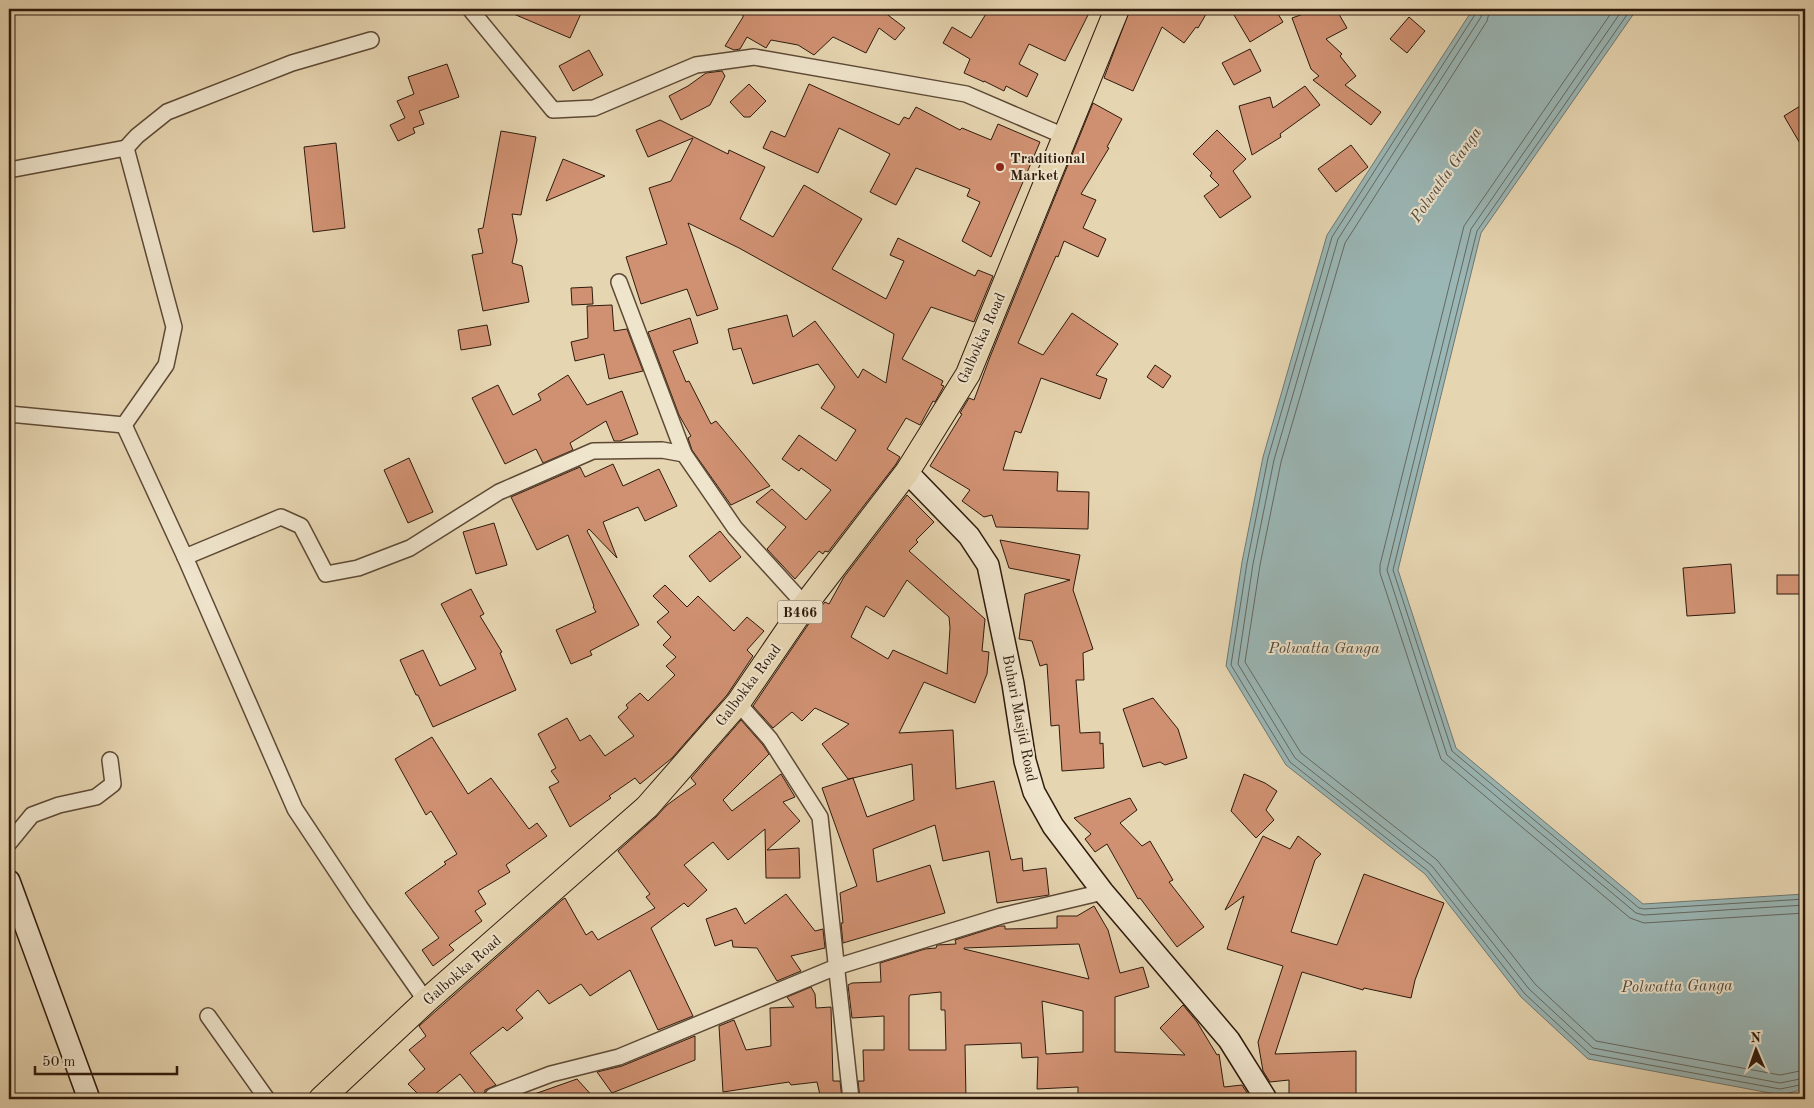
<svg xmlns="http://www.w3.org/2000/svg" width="1814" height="1108" font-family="'Old Standard TT',serif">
	<rect width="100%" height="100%" fill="#e6d5b1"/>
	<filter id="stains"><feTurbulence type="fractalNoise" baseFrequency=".004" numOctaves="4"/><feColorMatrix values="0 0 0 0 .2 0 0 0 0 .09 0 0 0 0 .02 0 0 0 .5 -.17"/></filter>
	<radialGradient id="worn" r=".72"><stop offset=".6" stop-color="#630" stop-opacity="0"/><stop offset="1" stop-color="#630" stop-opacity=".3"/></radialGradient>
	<polygon fill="#9ab6b5" stroke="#6f7871" points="1473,9 1637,9 1481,233 1398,570 1456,748 1643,904 1805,894 1805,1089 1781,1095 1588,1059 1521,997 1425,874 1286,765 1226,666 1242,562 1263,457 1327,235"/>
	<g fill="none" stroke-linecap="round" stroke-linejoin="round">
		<g stroke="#646860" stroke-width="1">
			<polyline points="1476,9 1476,13 1332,237 1268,458 1247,563 1231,665 1290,762 1428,871 1525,994 1590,1054 1780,1089 1805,1084"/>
			<polyline points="1483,9 1481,17 1338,239 1274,460 1253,564 1238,664 1295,758 1432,866 1529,989 1593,1048 1780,1083 1805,1078"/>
			<polyline points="1490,9 1487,21 1345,243 1281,462 1260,565 1245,662 1301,753 1437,860 1535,984 1596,1041 1780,1075 1805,1070"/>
			<polyline points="1614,9 1464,226 1380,565 1380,573 1441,759 1630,918 1644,923 1805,913"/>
			<polyline points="1623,9 1471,229 1387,570 1447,755 1636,913 1644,915 1805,905"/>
			<polyline points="1631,9 1477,231 1393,570 1452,751 1639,908 1644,909 1805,899"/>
		</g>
	</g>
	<g fill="#d09172" stroke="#2f1a0c" fill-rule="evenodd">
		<polygon points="502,9 583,9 570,38"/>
		<polygon points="743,9 880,9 905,28 895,40 879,28 866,53 833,37 814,55 798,45 771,40 766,48 747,37 740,49 734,50 725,46 743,17"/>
		<polygon points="989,9 1091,9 1065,61 1029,44 1019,64 1038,74 1027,97 1006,86 1004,91 984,81 984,82 964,73 970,59 943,43 952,27 971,38"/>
		<polygon points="1130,9 1209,9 1198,28 1196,27 1184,43 1162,27 1133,91 1104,78"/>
		<polygon points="1245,9 1275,9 1283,22 1250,42 1234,15"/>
		<polygon points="1317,9 1336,9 1347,28 1326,39 1342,54 1340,56 1356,76 1345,85 1381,112 1371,125 1313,80 1319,76 1311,69 1292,18"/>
		<polygon points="1409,17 1425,31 1407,53 1390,39"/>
		<polygon points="1250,49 1261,71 1234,85 1222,63"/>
		<polygon points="589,50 603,75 573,91 559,66"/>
		<polygon points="447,64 459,97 419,111 424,124 413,128 415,133 398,141 390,125 405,118 397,101 414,94 408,77"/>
		<polygon points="722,71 725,76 710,105 681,120 669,96 688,86 706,73"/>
		<polygon points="749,84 766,101 750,117 744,117 730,102"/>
		<polygon points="809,84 899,125 904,117 909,119 916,107 960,130 962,128 991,140 998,124 1040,142 991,257 962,241 980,202 967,196 970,189 916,168 896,205 870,192 890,154 839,128 818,173 763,148 771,131 785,137"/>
		<polygon points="1305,86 1320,105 1280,134 1281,137 1252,155 1239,106 1270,97 1273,108"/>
		<polygon points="1093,103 1122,119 1107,147 1109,148 1081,194 1096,200 1083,228 1106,239 1098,257 1064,241 1058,257 1056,256 1018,343 1043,355 1072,313 1118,344 1096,375 1107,379 1100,399 1041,378 1021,433 1015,431 1003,470 1058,472 1057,491 1089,492 1088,529 996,527 992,515 984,517 962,501 970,490 930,466 962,414 960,413 969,398 974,400 990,357"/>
		<polygon points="1805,103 1805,152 1784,116"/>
		<polygon points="660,120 728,154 729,150 765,167 740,219 773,237 804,185 862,219 832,269 886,299 904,261 890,255 898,238 975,276 978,270 993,276 974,322 931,307 902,359 943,381 941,385 944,386 935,402 933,401 920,425 906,418 887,449 900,457 896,464 828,552 825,551 823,554 819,551 795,579 767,549 786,527 756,502 772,489 806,520 831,490 801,468 799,471 782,459 799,435 836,461 856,430 821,408 835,387 818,364 753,384 741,348 733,350 728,329 787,315 793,337 815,321 858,378 863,369 886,383 894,334 739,248 688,223 718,309 697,316 687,289 641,304 626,257 667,244 649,188 671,181 693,138 648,157 636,130"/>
		<polygon points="1217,130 1246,159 1233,171 1251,197 1220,218 1204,196 1219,185 1210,176 1212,173 1193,154"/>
		<polygon points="501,131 536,137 521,215 512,214 517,240 512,263 522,266 529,302 483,311 472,255 483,253 478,229 483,228"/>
		<polygon points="336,143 345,228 313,232 304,147"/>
		<polygon points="1351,145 1368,167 1336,192 1318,169"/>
		<polygon points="563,159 605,176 546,201"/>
		<polygon points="592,287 593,304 572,305 571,288"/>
		<polygon points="612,305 614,331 627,329 643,371 609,379 604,354 575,361 571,342 588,338 587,306"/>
		<polygon points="690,318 698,343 673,351 686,382 689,381 711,424 716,421 770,486 731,505 692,450 688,438 691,436 679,415 648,332"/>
		<polygon points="487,325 491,345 461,350 458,330"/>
		<polygon points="1155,365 1171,376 1163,388 1147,377"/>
		<polygon points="568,375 587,405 622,391 638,434 620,441 614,441 606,421 570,443 573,450 543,463 536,449 505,464 472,398 498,385 513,415 541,400 538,394"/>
		<polygon points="409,458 433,512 408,523 384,470"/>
		<polygon points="613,464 623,486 659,469 677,506 645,521 638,507 603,522 617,558 589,529 587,531 639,625 590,651 592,655 571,664 556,630 596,612 593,607 594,606 568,535 537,550 511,497 580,467 585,477"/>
		<path d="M907 495 934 522 916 540 918 542 909 551 985 619 982 651 989 652 987 674 975 703 924 682 899 733 953 730 956 789 994 781 1011 860 1022 858 1023 871 1046 868 1049 895 997 903 989 851 943 861 935 825 873 849 877 882 930 865 945 913 843 943 841 923H843L840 893 857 886 822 788 853 778 848 779 822 744 849 724 815 708 802 721 792 712 773 728 753 706 816 613 825 602 829 604 844 577ZM907 580 949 617 950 628 947 674 893 650 888 659 851 637 866 606 884 617ZM912 764 914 800 867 817 853 778Z"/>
		<polygon points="494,523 507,565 476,574 463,532"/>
		<polygon points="720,531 741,557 710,582 689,556"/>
		<polygon points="1000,540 1080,555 1073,590 1093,649 1083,653 1084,680 1076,680 1080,733 1100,732 1100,744 1103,743 1104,768 1062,771 1059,725 1051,726 1047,664 1040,666 1032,641 1019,639 1025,594 1070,580 1009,568"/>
		<polygon points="1731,564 1735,613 1687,616 1683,568"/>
		<rect x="1777" y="575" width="28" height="19"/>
		<polygon points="665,585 687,607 698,596 734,631 747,617 764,631 747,650 753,656 727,695 672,758 640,784 635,778 609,796 611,798 570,827 549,787 559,782 551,771 556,768 538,734 567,718 580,741 590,735 605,756 634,736 618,717 628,708 626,705 640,693 648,701 675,675 666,666 676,657 663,645 671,637 657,622 669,612 653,596"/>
		<polygon points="471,589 484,614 480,616 502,652 500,653 516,690 433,727 418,695 416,695 400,660 423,650 440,686 476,669 441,604"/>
		<polygon points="1153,698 1178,729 1187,758 1165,765 1160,762 1143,767 1123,709"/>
		<polygon points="741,720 763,745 769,754 723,800 732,811 781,774 795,797 783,802 800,821 767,850 799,848 800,878 766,878 765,829 728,860 713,842 684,865 707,890 688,907 684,903 651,928 693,1016 658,1030 630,970 590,996 581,984 549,1004 538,990 516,1010 523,1018 507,1031 503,1027 470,1053 496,1085 485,1090 484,1099 480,1099 460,1074 429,1099 423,1099 408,1084 425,1069 409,1050 426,1036 419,1026 562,900 565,898 586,935 592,931 598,940 655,908 646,897 650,894 618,851 656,817 667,805 696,784 691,778"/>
		<polygon points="432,737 468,794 491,778 529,829 537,823 547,836 506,865 510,872 478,891 486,904 475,911 482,921 449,945 454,950 433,966 422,950 439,938 405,893 446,864 444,862 457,854 431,811 426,815 395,759"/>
		<polygon points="1244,774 1265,783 1277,791 1266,810 1274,820 1256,838 1231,811"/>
		<polygon points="1130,798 1137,810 1120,823 1142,846 1150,841 1173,880 1169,882 1204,927 1177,947 1140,898 1138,899 1107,844 1095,852 1085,839 1091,834 1074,818"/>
		<polygon points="1263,836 1290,849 1298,836 1321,854 1315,860 1291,932 1337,945 1364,874 1444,903 1415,980 1411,998 1364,988 1363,990 1302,972 1275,1054 1356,1051 1356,1097 1322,1097 1322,1099 1289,1099 1289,1080 1270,1082 1263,1071 1258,1042 1283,966 1227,949 1244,896 1225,910"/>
		<polygon points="786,894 815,931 823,929 825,948 791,956 801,971 777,981 757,948 733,947 732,940 715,946 706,919 736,908 745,924"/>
		<path d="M1094 906 1108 930 1120 973 1143 967 1149 987 1115 997V1052L1185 1055 1160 1028 1183 1005 1197 1022 1217 1055 1219 1054 1224 1087 1242 1085 1251 1099H1078V1087L1037 1089 1038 1057 1022 1058 1021 1043 965 1045 966 1099H860L858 1081H864L863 1050H884V1016L852 1018 848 985 852 983 881 982 880 963 925 949 936 948 937 945 956 944 955 940 999 926H1005V929L1057 928V916H1077ZM1079 944 1089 979 964 949V948ZM941 992V1010H945L946 1050H909V997L910 995ZM1042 1001 1083 1011V1052L1046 1054Z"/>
		<polygon points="811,987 815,994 816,1008 831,1007 833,1081 840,1081 842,1099 821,1099 817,1082 791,1085 789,1082 723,1092 719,1026 734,1020 746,1050 771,1046 770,1008 794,1007 787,997"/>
		<polygon points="695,1036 695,1060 612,1093 597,1072 622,1066"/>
		<polygon points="577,1079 595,1099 527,1099 526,1097"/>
	</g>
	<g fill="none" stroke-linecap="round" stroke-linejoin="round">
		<g stroke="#5d4935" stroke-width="18">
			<g id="street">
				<polyline points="470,9 553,110 594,108 696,65 754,57 966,94 1064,136"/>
				<polyline points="9,170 126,148"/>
				<polyline points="619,282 684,454 735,528 805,605"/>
				<polyline points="9,414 124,425 166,365 174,327 126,148 137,136 167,112 292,63 371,40"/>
				<polyline points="124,425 185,557 281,517 301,526 326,574 358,568 410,548 499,492 593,451 662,450 684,454"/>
				<polyline points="185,557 295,809 360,907 426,1001"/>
				<polyline points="738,703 770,739 820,817 851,1099"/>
				<polyline points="9,843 32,815 59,805 96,797 113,784 110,760"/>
				<polyline points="208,1016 267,1099"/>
				<polyline points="493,1096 551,1074 619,1057 836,967 1001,916 1103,892"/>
			</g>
		</g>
		<g stroke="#2f1a0c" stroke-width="24">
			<g id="secondary">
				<polyline points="907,472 969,536 988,565 1013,684 1025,761 1034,792 1053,826 1103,892 1229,1040 1266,1099"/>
				<polyline points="9,881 89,1099"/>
			</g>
		</g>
		<g stroke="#2f1a0c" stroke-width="26">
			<polyline id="primary" points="321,1099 426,1001 647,807 738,703 805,605 907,472 968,374 1117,9"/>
		</g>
		<use href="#street" stroke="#efe4cc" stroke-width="15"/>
		<use href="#secondary" stroke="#efe4cc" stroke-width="21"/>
		<use href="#primary" stroke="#e6d5b1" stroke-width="24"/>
	</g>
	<circle fill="#8f2418" stroke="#efe4cc" stroke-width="2" cx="1000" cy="167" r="5"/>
	<g text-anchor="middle" stroke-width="4" stroke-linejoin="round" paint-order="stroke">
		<rect fill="#efe4cc" stroke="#695746" stroke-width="1" x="777.5" y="600.5" width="45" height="23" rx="4"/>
		<g font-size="14" font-weight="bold" fill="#2f1a0c">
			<text x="800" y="617">B466</text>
		</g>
		<g font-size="15" font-weight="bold" fill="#2f1a0c" stroke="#efe4cc" text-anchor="start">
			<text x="1010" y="163">Traditional<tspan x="1010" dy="17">Market</tspan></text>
		</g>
		<g font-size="15" fill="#2f1a0c" stroke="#efe4cc">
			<text transform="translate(981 338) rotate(-66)" y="5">Galbokka Road</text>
			<text transform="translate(748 685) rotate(-53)" y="5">Galbokka Road</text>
			<text transform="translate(1020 718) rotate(79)" y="5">Buhari Masjid Road</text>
			<text transform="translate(462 970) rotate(-41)" y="5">Galbokka Road</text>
		</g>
		<g font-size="16" font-style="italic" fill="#4f493f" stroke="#efe4cc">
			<text transform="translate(1445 174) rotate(-55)" y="6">Polwatta Ganga</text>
			<text x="1324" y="653">Polwatta Ganga</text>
			<text transform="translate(1677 985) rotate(-1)" y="6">Polwatta Ganga</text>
		</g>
	</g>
	<rect width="1814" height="1108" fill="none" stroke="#e6d5b1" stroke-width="30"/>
	<rect x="10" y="10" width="1794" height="1088" fill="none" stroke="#2f1a0c" stroke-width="2.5"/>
	<rect x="15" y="15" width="1784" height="1078" fill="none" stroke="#2f1a0c"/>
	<g transform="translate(1756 1050) rotate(358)" stroke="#efe4cc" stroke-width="4" paint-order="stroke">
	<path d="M0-4L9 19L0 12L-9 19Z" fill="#2f1a0c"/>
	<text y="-8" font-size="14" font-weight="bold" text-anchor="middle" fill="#2f1a0c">N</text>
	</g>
	<path d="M35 1066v8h142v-8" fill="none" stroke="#2f1a0c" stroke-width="2.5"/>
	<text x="42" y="1066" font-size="15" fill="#2f1a0c" stroke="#efe4cc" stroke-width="4" paint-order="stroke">50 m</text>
	<rect width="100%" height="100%" filter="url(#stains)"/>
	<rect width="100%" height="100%" fill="url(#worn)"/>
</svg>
